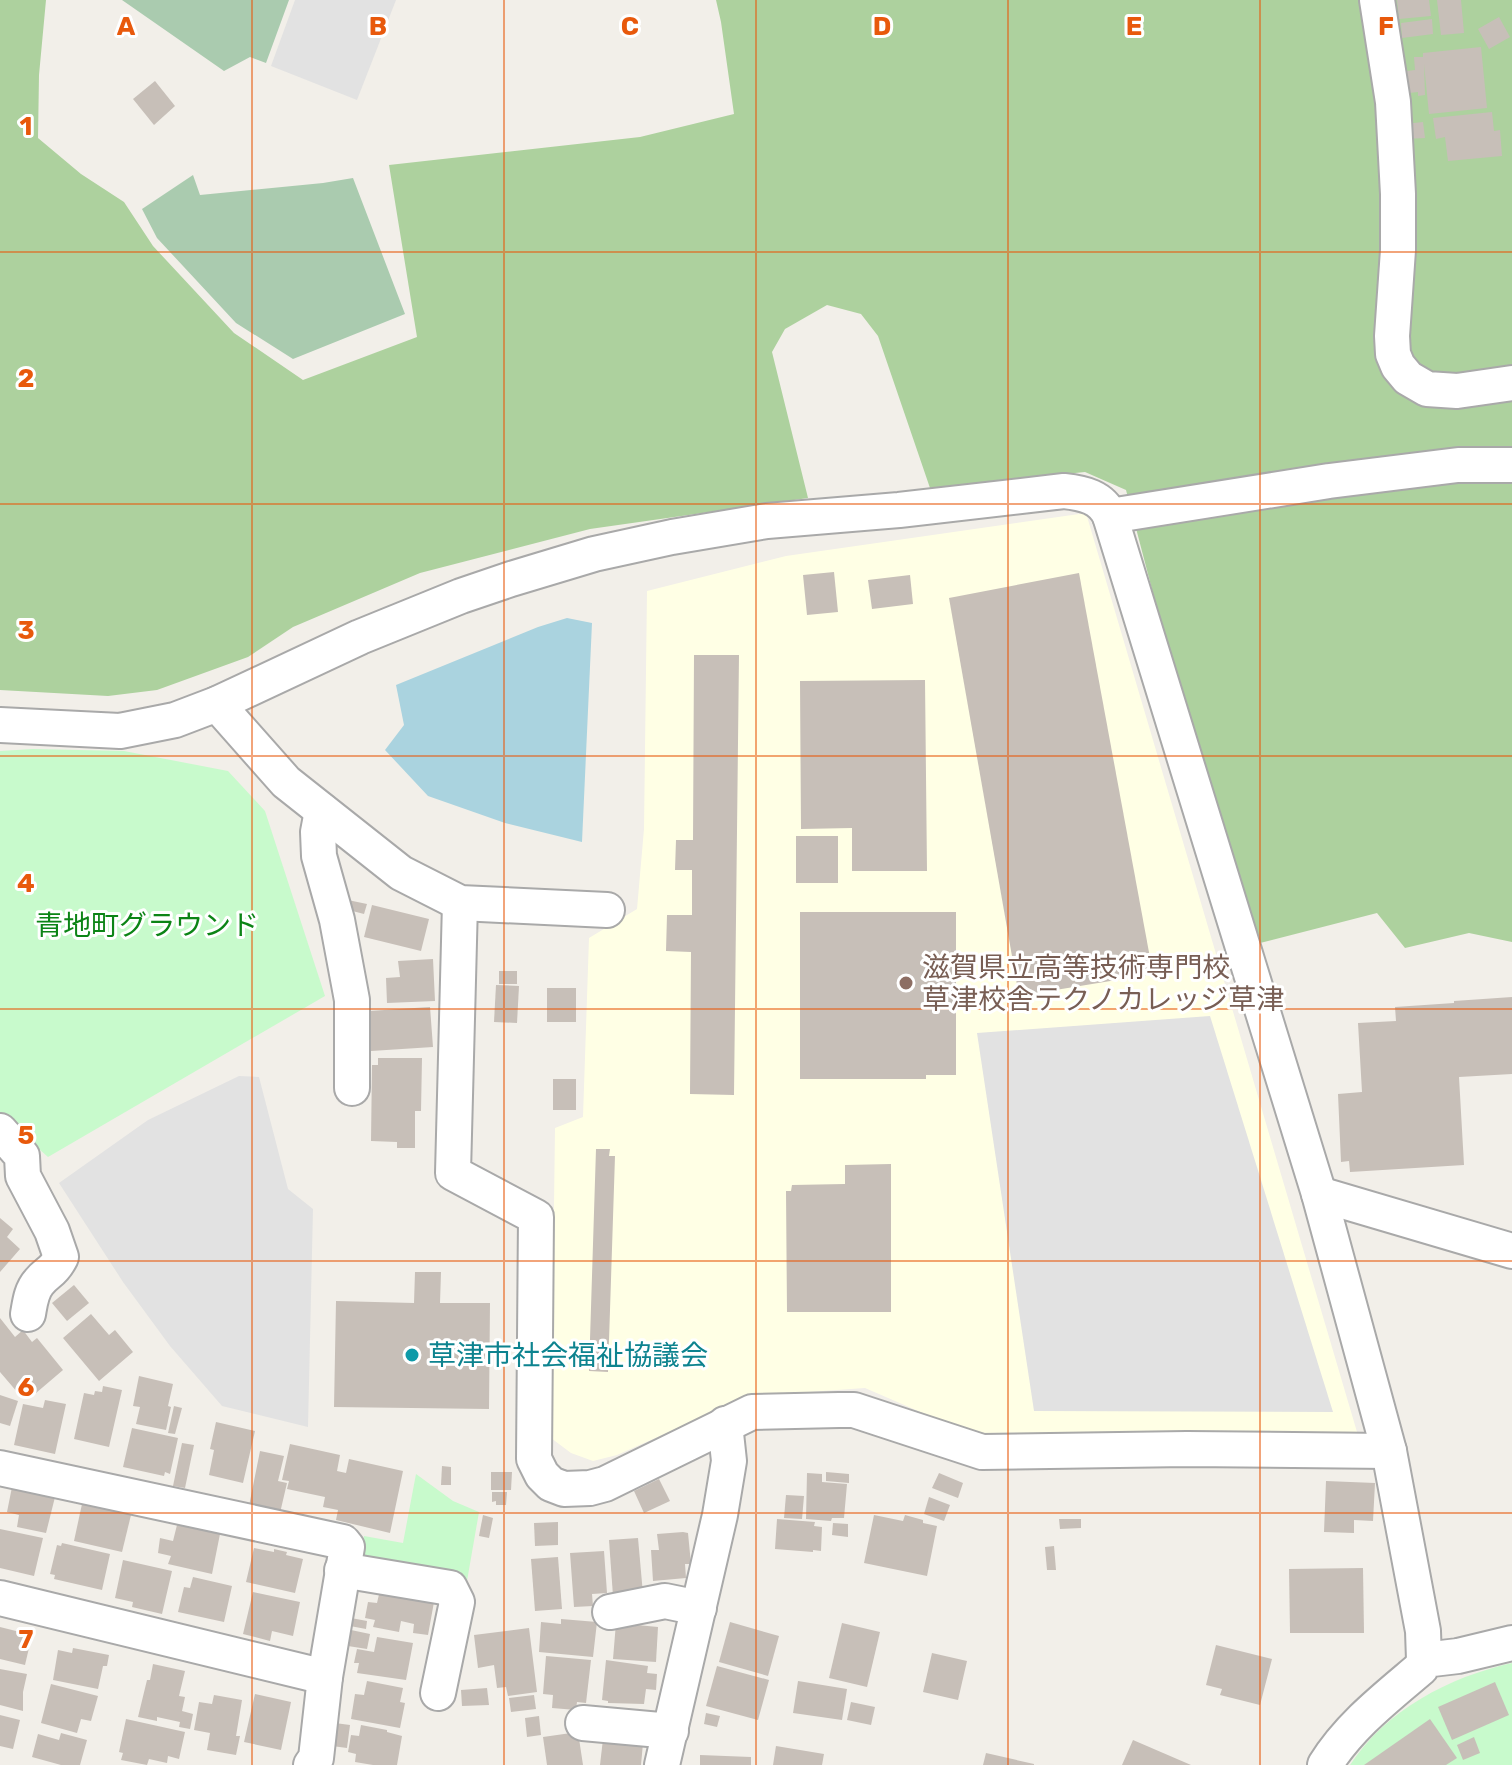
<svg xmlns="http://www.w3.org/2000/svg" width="1512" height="1765" font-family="Rubik,'Noto Sans JP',sans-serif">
	<rect width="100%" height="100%" fill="#f2efe9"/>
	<polygon fill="#ffffe5" points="1086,513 1357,1432 969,1433 865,1388 750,1396 617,1455 593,1461 571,1453 551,1438 555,1128 583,1117 589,938 637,909 644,829 647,591 786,556"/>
	<polygon fill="#add19e" points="0,0 46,0 39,75 38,138 81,174 124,202 153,246 234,333 303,380 417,337 389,165 640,137 734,114 721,22 716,0 1512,0 1512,942 1469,933 1405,948 1377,913 1260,943 1249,921 1203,757 1166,643 1126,490 1085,472 930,488 878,336 861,314 827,305 785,329 772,352 808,498 590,529 420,573 293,627 248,657 157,690 108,696 0,690"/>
	<g fill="#aacbaf">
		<polygon points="122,0 289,0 266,63 250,57 224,71"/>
		<polygon points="193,175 200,195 323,183 353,178 405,314 293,359 236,323 157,238 142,209"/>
	</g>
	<g fill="#c8facc">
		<polygon points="33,749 124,751 228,771 265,811 325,996 48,1157 0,1114 0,751"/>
		<polygon points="416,1474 453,1501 479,1512 467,1581 360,1560 364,1536 403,1543"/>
		<path d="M1512 1663V1765H1350C1386 1710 1449 1677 1512 1663Z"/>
	</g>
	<g fill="#e2e2e2">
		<polygon points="295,0 396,0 357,100 271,66"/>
		<polygon points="1210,1016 1333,1412 1034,1411 977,1033"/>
		<polygon points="239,1076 259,1077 288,1189 313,1209 308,1427 222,1406 170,1346 123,1282 59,1183 148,1120"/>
	</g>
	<polygon fill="#aad3df" points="567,618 592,623 582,842 505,823 428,796 385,750 404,725 396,685 538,627"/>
	<g fill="#c7bfb8">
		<polygon points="1397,0 1429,0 1431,16 1399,19"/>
		<polygon points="1437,0 1461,0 1464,33 1441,35"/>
		<polygon points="1499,17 1510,37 1489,49 1478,29"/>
		<polygon points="1432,19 1433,34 1402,38 1401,23"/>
		<polygon points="1481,47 1487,108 1429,114 1424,64 1425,95 1418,96 1418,92 1400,94 1398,72 1415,70 1414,57 1423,57 1423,53"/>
		<polygon points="155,81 175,106 154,125 133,99"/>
		<polygon points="1492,112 1494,131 1500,130 1502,156 1448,161 1445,137 1436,139 1433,118"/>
		<polygon points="1423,122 1425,138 1406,139 1404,124"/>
		<polygon points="834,572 838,612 807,615 803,575"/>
		<polygon points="1079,573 1153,974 1019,996 949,598"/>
		<polygon points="910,575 913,604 872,609 868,580"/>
		<polygon points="694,655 739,655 734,1095 690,1094 691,952 666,951 667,915 692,915 692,870 675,870 676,840 693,840"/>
		<polygon points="925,680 927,871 852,871 852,828 801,829 800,681"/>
		<rect x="796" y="836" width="42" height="47"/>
		<polygon points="343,899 367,904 364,914 341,908"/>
		<polygon points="372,905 429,919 421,951 364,937"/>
		<polygon points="800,912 956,912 956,1075 926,1075 926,1079 800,1079"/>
		<polygon points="433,959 435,1001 387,1003 386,978 400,977 398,961"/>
		<rect x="499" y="971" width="18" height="13"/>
		<polygon points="496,985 519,986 517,1023 494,1022"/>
		<rect x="547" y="988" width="29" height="34"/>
		<polygon points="1512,997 1512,1074 1459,1077 1464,1165 1350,1172 1349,1161 1341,1162 1338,1094 1362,1092 1358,1023 1396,1021 1395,1007 1454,1003 1454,1001"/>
		<polygon points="430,1007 433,1047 371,1051 370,1040 361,1041 360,1026 370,1025 369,1011"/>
		<polygon points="378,1058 422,1058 421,1111 415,1111 415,1148 397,1148 397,1142 371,1141 372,1065 378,1065"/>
		<rect x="553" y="1079" width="23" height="31"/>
		<polygon points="596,1149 610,1149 609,1156 615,1156 608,1372 589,1371"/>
		<polygon points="891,1164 891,1312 787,1312 786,1191 791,1191 792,1185 845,1184 845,1165"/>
		<polygon points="0,1218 13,1229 7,1237 20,1249 0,1272"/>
		<polygon points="415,1272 441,1272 440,1303 490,1303 489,1409 334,1407 336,1301 414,1303"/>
		<polygon points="74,1285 89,1303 67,1321 52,1303"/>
		<polygon points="91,1314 109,1335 115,1330 133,1352 99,1381 63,1338"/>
		<polygon points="0,1318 15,1337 23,1330 32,1342 37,1338 63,1370 36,1393 28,1385 18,1393 0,1372"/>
		<polygon points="139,1376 173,1384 168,1406 171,1407 166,1430 136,1424 140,1407 133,1406"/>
		<polygon points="103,1386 122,1390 109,1447 74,1439 84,1393 94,1395 95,1391 102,1392"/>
		<polygon points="0,1395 18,1401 10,1426 0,1423"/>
		<polygon points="45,1400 66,1404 55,1454 14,1445 23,1404 43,1408"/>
		<polygon points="174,1406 182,1408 175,1434 168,1433"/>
		<polygon points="216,1422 255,1431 243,1483 209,1475 214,1450 210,1449"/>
		<polygon points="132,1428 178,1438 170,1474 165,1472 164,1476 123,1467"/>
		<polygon points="182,1443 194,1445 185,1488 173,1486"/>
		<polygon points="290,1444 340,1455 337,1471 346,1473 349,1459 403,1471 390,1533 336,1520 338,1510 323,1507 325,1497 287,1489 289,1481 282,1480"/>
		<polygon points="260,1451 284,1456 278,1481 287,1483 280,1513 249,1506"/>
		<polygon points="442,1466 451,1467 451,1485 441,1485"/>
		<polygon points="491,1472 512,1472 511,1490 491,1490"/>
		<polygon points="826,1472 849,1474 849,1483 826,1481"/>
		<polygon points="807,1473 822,1474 822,1482 847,1484 844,1518 832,1518 831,1521 806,1519"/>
		<polygon points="939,1473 963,1483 958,1498 932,1488"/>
		<polygon points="659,1479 670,1501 644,1513 634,1491"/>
		<polygon points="1326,1481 1375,1483 1373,1521 1354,1520 1354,1533 1324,1532"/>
		<polygon points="12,1487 55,1497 46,1533 17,1527 19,1515 7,1512"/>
		<polygon points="492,1492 507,1492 506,1505 496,1505 496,1501 492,1502"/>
		<polygon points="786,1495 804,1496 802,1519 784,1518"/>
		<polygon points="929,1497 950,1505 944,1521 924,1514"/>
		<polygon points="82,1504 131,1515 122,1552 74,1541"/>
		<polygon points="483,1515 493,1518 489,1538 479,1536"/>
		<polygon points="874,1515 903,1521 905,1515 923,1520 923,1523 937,1526 927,1576 864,1563"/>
		<polygon points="777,1519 815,1522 814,1526 822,1527 821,1551 813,1550 813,1552 775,1549"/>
		<polygon points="1059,1519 1081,1519 1081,1528 1060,1529"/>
		<polygon points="558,1522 558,1545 535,1546 534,1523"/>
		<polygon points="833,1523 848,1524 848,1537 832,1535"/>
		<polygon points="177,1525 220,1534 212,1574 168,1564 171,1556 158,1553 160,1538 173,1541"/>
		<polygon points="0,1529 43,1538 34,1576 0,1568"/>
		<polygon points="683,1532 688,1533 691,1564 685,1564 686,1578 653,1581 651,1550 659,1550 657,1534"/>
		<polygon points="638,1538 643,1594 613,1596 609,1540"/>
		<polygon points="62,1543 110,1554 102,1590 54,1579 55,1575 50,1574 57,1545 61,1546"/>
		<polygon points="1054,1546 1056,1570 1047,1570 1045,1547"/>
		<polygon points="254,1548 274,1552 274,1549 287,1552 286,1555 303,1559 295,1593 246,1582"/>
		<polygon points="604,1551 607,1593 592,1594 593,1606 574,1607 570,1553"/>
		<polygon points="558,1557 562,1609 535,1611 531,1559"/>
		<polygon points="123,1560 172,1571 162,1614 132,1607 133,1602 115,1598"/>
		<polygon points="1363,1568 1364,1633 1290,1633 1289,1569"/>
		<polygon points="193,1577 232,1586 224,1622 178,1612 184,1587 190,1588"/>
		<polygon points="380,1590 434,1602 428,1635 413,1633 414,1624 401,1621 399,1632 373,1627 375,1620 365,1618 368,1602 377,1603"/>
		<polygon points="253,1592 300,1602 293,1636 272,1631 270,1641 243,1634"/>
		<polygon points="351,1618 367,1621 366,1629 350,1626"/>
		<polygon points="561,1619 597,1622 593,1657 539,1652 541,1622 561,1624"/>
		<polygon points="730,1622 779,1636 768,1676 719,1662"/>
		<polygon points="616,1623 658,1627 656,1662 613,1659"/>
		<polygon points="842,1623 880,1632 867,1687 829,1678"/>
		<polygon points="0,1627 32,1635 25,1665 0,1659"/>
		<polygon points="529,1628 537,1692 508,1696 506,1687 497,1688 494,1665 478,1668 474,1635"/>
		<polygon points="351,1630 370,1634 367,1649 348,1646"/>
		<polygon points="377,1637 413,1643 406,1680 357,1673 359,1663 354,1663 357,1649 374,1652"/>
		<polygon points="1216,1645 1272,1659 1260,1705 1220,1695 1222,1689 1206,1685"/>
		<polygon points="73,1648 109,1655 107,1666 103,1666 98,1689 53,1680 58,1650 72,1653"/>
		<polygon points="932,1653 967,1661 958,1700 923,1692"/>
		<polygon points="546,1656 591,1660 586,1703 577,1702 576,1710 552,1708 553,1695 543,1694"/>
		<polygon points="606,1660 648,1666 647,1673 657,1674 656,1690 646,1689 644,1704 608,1703 608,1701 602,1700"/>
		<polygon points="153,1664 185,1671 179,1696 185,1697 182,1711 193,1714 190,1729 179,1727 180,1722 157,1717 157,1721 138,1717 147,1680 150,1680"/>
		<polygon points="717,1666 769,1680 758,1720 706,1706"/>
		<polygon points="0,1669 27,1674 23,1692 23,1711 0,1705"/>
		<polygon points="367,1681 403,1688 400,1702 405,1703 400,1728 351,1719 355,1694 364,1695"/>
		<polygon points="798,1681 847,1689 842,1720 793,1713"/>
		<polygon points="1495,1682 1509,1715 1452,1740 1438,1707"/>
		<polygon points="51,1684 98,1696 91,1721 81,1719 77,1733 41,1723"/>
		<polygon points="487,1688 489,1705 462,1706 461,1690"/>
		<polygon points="255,1694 291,1702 281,1750 244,1742"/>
		<polygon points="214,1695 242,1700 236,1736 240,1736 236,1755 207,1750 210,1733 194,1730 199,1702 212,1704"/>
		<polygon points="534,1695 536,1709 511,1712 509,1698"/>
		<polygon points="851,1702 875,1707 871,1725 847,1720"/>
		<polygon points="706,1713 720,1716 717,1727 704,1724"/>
		<polygon points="0,1715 20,1720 13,1749 0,1746"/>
		<polygon points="539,1716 541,1735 527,1737 525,1718"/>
		<polygon points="126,1719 185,1732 179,1759 168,1756 167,1763 149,1759 147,1765 121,1760 123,1753 119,1752"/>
		<polygon points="1430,1719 1457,1758 1446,1765 1364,1765"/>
		<polygon points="335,1723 350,1725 347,1748 332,1746"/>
		<polygon points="361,1725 387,1730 387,1732 402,1736 397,1765 373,1765 355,1762 356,1754 348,1752 351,1735 359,1736"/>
		<polygon points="578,1732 583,1765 547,1765 543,1737"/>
		<polygon points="61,1733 87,1740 80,1765 61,1765 32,1757 38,1734 59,1740"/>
		<polygon points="1474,1737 1480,1753 1463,1760 1457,1745"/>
		<polygon points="603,1739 643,1743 641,1765 600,1765"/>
		<polygon points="1133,1740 1191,1765 1122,1765"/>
		<polygon points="776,1746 824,1754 822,1765 773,1765"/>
		<polygon points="986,1753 1034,1764 1034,1765 983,1765"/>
		<polygon points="700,1755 751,1757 751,1765 700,1765"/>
	</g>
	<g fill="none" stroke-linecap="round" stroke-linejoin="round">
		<g stroke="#a9a9a9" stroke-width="38">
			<g id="minor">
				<polyline points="1377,0 1393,102 1398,194 1398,250 1392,336 1393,354 1398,366 1408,378 1427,389 1457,391 1512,383"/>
				<polyline points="1110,516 1329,481 1458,465 1512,465"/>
				<polyline points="217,704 286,782 401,873 460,903 607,910"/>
				<path d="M0 725 120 731 175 720 217 704 360 637 461 596 511 579 594 554 672 537 767 521 899 510 1064 491C1083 493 1102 497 1110 516L1319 1194 1389 1451 1423 1631 1424 1660"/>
				<polyline points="322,811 318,832 319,856 337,920 352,1000 352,1088"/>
				<polyline points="460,903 453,1173 536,1217 534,1459 542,1475 551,1484 564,1489 590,1488 605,1484 752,1412 839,1410 854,1410 982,1452 1187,1449 1389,1451"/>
				<path d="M0 1131 22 1156 23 1176 52 1231 61 1257C53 1273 48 1271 39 1282 31 1291 30 1303 28 1314"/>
				<polyline points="1319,1194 1512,1251"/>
				<polyline points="0,1468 343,1542 347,1547 325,1677 316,1758 311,1765"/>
				<polyline points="342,1570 450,1588 457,1602 438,1693"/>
				<polyline points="0,1598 325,1677"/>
				<polyline points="610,1612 665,1601 699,1608"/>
				<polyline points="583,1723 671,1731"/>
				<polyline points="662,1765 720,1515 729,1461 725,1424"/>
				<path d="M1325 1765C1349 1726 1387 1697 1421 1668L1424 1660 1458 1656 1512 1643"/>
			</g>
		</g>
		<use href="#minor" stroke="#fff" stroke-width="34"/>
	</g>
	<path fill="none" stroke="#e8590c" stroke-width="2" stroke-opacity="0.55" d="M252 0V1765M504 0V1765M756 0V1765M1008 0V1765M1260 0V1765M0 252H1512M0 504H1512M0 756H1512M0 1009H1512M0 1261H1512M0 1513H1512"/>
	<circle fill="#8d6e63" stroke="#fff" stroke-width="3" cx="906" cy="983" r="8"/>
	<circle fill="#0f9aa8" stroke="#fff" stroke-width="3" cx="412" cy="1355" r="8"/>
	<g text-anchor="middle" stroke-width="6" stroke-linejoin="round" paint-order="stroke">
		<g font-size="28" fill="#0c8416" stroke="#fff">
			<text x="147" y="935">青地町グラウンド</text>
		</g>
		<g font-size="28" fill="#785e54" stroke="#fff" text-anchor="start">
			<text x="922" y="977">滋賀県立高等技術専門校<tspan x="922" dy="32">草津校舎テクノカレッジ草津</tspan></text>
		</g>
		<g font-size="28" fill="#0d838f" stroke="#fff" text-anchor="start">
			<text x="428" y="1365">草津市社会福祉協議会</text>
		</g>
	</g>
	<g font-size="26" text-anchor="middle" font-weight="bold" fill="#e8590c" stroke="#fff" stroke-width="6" stroke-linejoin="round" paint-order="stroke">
		<text x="126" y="35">A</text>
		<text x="378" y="35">B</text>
		<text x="630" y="35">C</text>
		<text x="882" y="35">D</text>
		<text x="1134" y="35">E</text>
		<text x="1386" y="35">F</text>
		<text x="26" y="135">1</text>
		<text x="26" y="387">2</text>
		<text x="26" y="639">3</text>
		<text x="26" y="892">4</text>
		<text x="26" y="1144">5</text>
		<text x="26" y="1396">6</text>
		<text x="26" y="1648">7</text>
	</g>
</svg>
